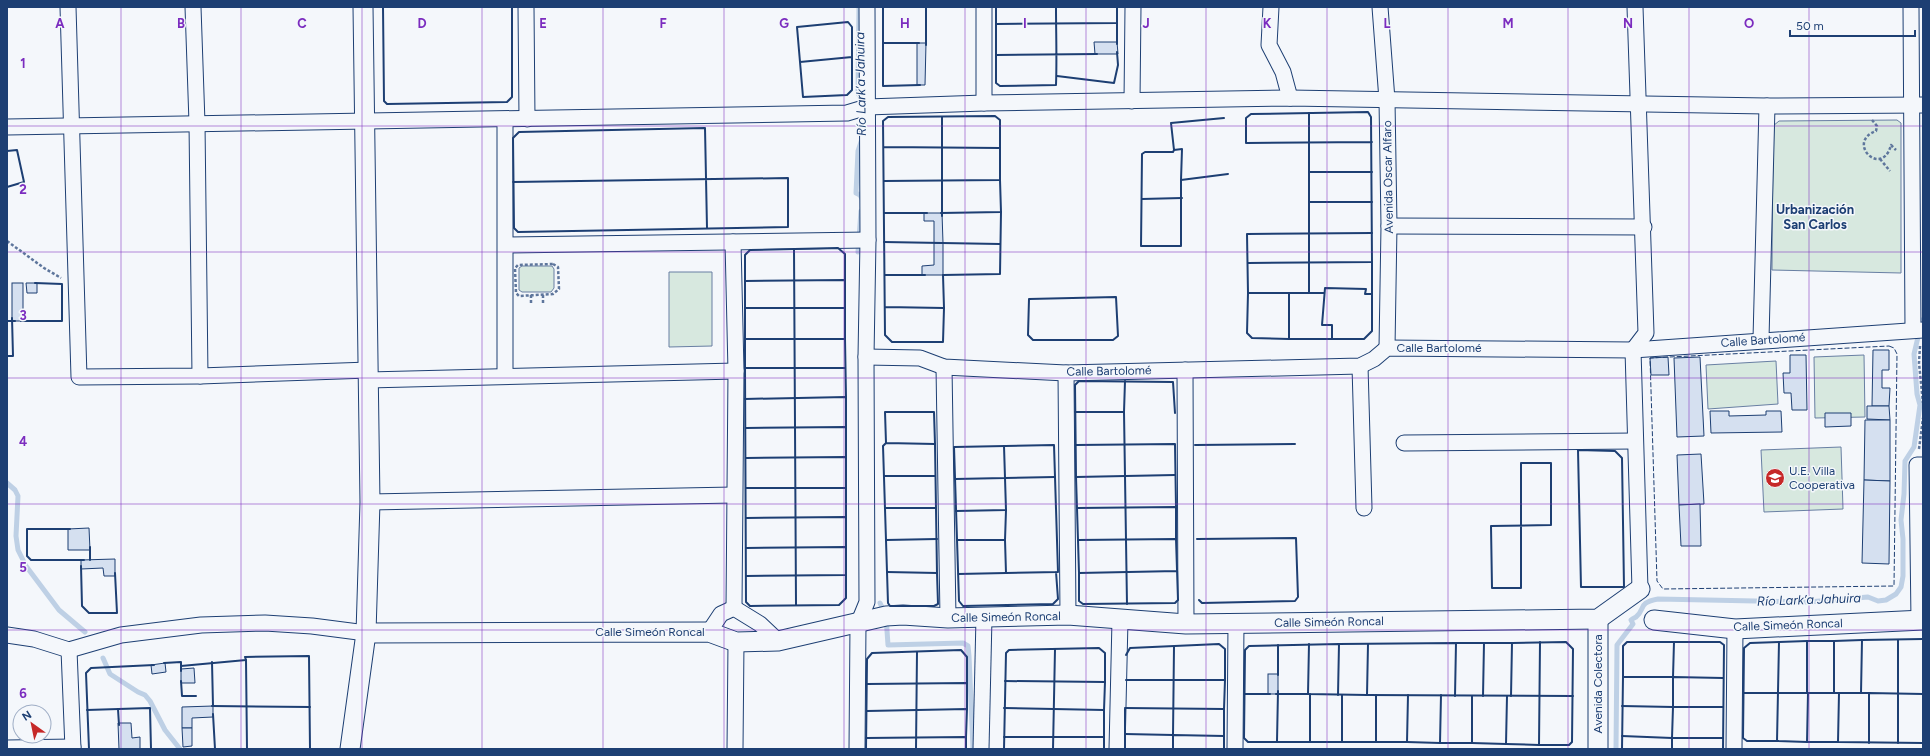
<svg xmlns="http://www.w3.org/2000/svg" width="1930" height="756" font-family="Figtree,sans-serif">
	<rect width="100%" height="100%" fill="#f4f7fb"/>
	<g fill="#d7e8df" stroke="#687fa3">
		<polygon points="1897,120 1901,123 1901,273 1772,270 1773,126 1779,121"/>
		<polygon points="522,266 552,266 554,269 554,288 551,292 522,292 519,290 519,268"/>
		<polygon points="669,272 712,272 712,346 669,347"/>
		<polygon points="1864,355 1865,417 1815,418 1814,357"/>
		<polygon points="1776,361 1778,404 1708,409 1706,365"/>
		<polygon points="1841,447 1843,509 1764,512 1761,450"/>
	</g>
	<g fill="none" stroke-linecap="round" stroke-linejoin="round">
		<g stroke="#bed0e5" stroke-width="5">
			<polyline points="859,7 858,93 862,101"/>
			<polyline points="862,139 858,151 856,193 860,195 863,201"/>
			<polyline points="858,252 861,211"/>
			<polyline points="7,483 15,490 18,496 16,536 18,550 26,566 59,610 85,632"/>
			<polyline points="880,603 886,616 888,645 963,643 968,646 969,656 973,749"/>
			<polyline points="103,658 110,674 138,692 145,695 150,701 165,730 180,749"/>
			<path d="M1616 749 1617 645 1633 624 1631 620C1632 619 1634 618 1636 617 1646 609 1637 603 1658 599L1808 602 1868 597 1878 601 1886 600 1896 594 1901 587 1903 576V539L1901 520 1904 494 1905 461 1914 447 1920 405 1917 394 1914 354 1922 320"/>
		</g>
	</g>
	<g fill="#d5e0f0" stroke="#1d3f73">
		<polygon points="1094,42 1117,42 1118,54 1095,54"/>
		<polygon points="917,43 926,43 925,85 917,85"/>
		<polygon points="924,213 942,213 943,243 934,243 934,221 924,221"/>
		<polygon points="934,243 943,243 943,275 922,275 922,266 934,265"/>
		<rect x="12" y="283" width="11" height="38"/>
		<polygon points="26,283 37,283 37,293 27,293"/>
		<polygon points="1873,350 1889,350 1889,370 1882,370 1882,388 1890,388 1889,406 1872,406"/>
		<polygon points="1790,355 1806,355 1807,410 1792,410 1791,393 1784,393 1783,373 1790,373"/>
		<polygon points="1668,357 1669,375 1651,375 1650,358"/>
		<polygon points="1700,357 1704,436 1677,437 1674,358"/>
		<polygon points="1867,406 1889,406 1890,420 1867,419"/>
		<polygon points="1710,411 1729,411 1729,416 1766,415 1766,411 1781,411 1782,432 1711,433"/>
		<polygon points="1825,413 1851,413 1851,426 1825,427"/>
		<polygon points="1865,420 1890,420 1890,481 1864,480"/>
		<polygon points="1701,454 1704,504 1679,505 1677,455"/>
		<polygon points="1864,480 1890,481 1889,564 1862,563"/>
		<polygon points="1700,504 1701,546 1681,546 1679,505"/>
		<polygon points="89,528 90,550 68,550 68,529"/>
		<polygon points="115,559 115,576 104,576 103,568 81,569 81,560"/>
		<polygon points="165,663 166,672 152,674 151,665"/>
		<polygon points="194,668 195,683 181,683 181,669"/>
		<rect x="1268" y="674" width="10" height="20"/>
		<polygon points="213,706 213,717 192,718 192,728 182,728 182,707"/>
		<polygon points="118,723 131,723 132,738 140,737 140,749 119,749"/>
		<polygon points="182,728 192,728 192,746 183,747"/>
	</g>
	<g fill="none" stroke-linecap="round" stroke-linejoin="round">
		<g stroke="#1d3f73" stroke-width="17">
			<g id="minor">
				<polyline points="68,7 79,377 200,376 369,370"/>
				<polyline points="193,7 197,123 200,376"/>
				<polyline points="526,7 527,119"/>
				<polyline points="984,7 984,103"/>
				<polyline points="1271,7 1269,45 1283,72 1290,98"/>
				<polyline points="1380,7 1387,100 1389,226 1387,348"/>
				<polyline points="1635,7 1646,333 1633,350 1640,589"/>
				<polyline points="1911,7 1913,330"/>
				<polyline points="1132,101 1133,7"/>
				<polyline points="505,120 505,376"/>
				<polyline points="7,127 847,113 867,107 984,103 1290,98 1767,106 1923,105"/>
				<polyline points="1389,226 1644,227"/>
				<polyline points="733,242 736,371 734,608"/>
				<polyline points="506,245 868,240"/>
				<polyline points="1761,339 1767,106"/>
				<polyline points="866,357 920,358 944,367 1066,373 1360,366 1374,359 1387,348 1633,350 1923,330"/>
				<polyline points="1360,366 1364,508"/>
				<polyline points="944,367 948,618"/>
				<polyline points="1185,370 1186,624"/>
				<polyline points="1066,373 1068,615"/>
				<polyline points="368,380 736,371"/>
				<polyline points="1404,443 1635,441"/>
				<polyline points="370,502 734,495"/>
				<polyline points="1919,620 1917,465 1923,465"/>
				<polyline points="709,632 721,614 734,608 760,624 778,641"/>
				<polyline points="7,635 34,639 69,650 121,635 201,625 265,623 312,626 366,633"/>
				<polyline points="69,650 73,749"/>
				<polyline points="7,748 73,747"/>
				<polyline points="735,749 736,642"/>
				<polyline points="857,749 858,624 867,602 866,357 868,240 867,7"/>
				<polyline points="981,749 984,617"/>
				<polyline points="1117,749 1120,620"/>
				<polyline points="1235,749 1236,623"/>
				<polyline points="1734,749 1735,629"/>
			</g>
		</g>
		<g stroke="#1d3f73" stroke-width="21">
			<g id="tertiary">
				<polyline points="1654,620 1735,629 1923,620"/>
				<polyline points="366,633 709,632 736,642 778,641 886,616 903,615 948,618 1068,615 1186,624 1598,619 1640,589"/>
				<polyline points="350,749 366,633 370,502 363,7"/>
				<polyline points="1598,749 1598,619"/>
			</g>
		</g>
		<g stroke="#5e769c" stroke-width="2.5" stroke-dasharray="3 2" stroke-linecap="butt">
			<path d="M1872 120 1877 126 1876 131C1845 142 1882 179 1891 145L1896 150"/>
			<polyline points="1880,159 1890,171"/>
			<polyline points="7,241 44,268 61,278"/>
			<polygon points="553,264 558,267 559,289 553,294 519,296 516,293 515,268 518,265"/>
			<polyline points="531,295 531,305"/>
			<polyline points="543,295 543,304"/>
			<polyline points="1920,346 1919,363 1923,403"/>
			<polyline points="1919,449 1923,418"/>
		</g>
		<use href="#minor" stroke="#f4f7fb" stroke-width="15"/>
		<use href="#tertiary" stroke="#f4f7fb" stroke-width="19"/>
		<polygon stroke="#1d3f73" stroke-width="1" stroke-dasharray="5 2" stroke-linecap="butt" points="1889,346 1894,348 1897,354 1894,586 1663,589 1657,581 1650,358"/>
		<g stroke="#1d3f73" stroke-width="2">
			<polyline points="383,7 384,101 387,104 507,102 512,97 512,7"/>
			<polyline points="697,7 715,7"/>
			<polyline points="883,7 883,86 920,85"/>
			<polyline points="926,7 926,45"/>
			<polyline points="996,7 996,55"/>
			<path d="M1056 7C1056 33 1057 59 1056 85L1000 86 996 83V55L1097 54"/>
			<polyline points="1117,23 1117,44"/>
			<polyline points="996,24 1117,23 1117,7"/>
			<polyline points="883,43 919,43"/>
			<polyline points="800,62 803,97 847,95 852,90 852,27 848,22 797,27 800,62 852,57"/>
			<polyline points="1057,76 1114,83 1118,65 1117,52"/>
			<polyline points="1309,113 1309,202"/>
			<polyline points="942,117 942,216"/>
			<polyline points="1224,118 1171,123 1174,150 1182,149 1181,180 1228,174"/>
			<polyline points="884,147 1000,148 1000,120 995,116 888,117 883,121 885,335 892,342 943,342 944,308 885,307"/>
			<polyline points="1174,150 1173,152 1145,152 1142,154 1141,246 1181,246 1181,180"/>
			<polyline points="7,151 17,150 24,182 7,187"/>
			<polyline points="1309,172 1372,172"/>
			<polyline points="884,181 1000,180 1000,148"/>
			<polyline points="513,182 788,178 788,227 518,232 514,228 513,138 519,132 705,128 707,228"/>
			<polyline points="1142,199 1182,198"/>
			<path d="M1372 202H1309C1309 232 1309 262 1309 293H1248L1247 234 1372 233"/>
			<polyline points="884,213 927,213"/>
			<polyline points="941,213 1001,212 1000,180"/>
			<polyline points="884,242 1000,244"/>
			<polyline points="794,249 796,605"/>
			<polyline points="1248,263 1372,262 1371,117 1368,112 1251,114 1246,118 1246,143 1372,142"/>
			<polyline points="885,275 925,275"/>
			<polyline points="845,280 845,254 838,248 750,250 745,255 745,368 845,368"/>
			<polyline points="745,281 845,280 845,308"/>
			<polyline points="1248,293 1247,333 1252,338 1289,339"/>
			<polyline points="1289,293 1289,339 1364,339 1372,331 1372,294"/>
			<polyline points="1309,293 1324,293"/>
			<polygon points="1116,297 1118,336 1113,340 1033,340 1028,335 1029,299"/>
			<polyline points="745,308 845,308 845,339"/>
			<polyline points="944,308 943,275 1000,274 1001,212"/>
			<polyline points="7,321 15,321"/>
			<polyline points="21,321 62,321 62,284 35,283"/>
			<polyline points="745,339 845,339 846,397"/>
			<polyline points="1332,339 1332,325 1322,325 1325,288 1366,289 1365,294 1372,294 1372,262"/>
			<polyline points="7,356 13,356 12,318"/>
			<polyline points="745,368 746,602 750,606 839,605 846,598 846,575"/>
			<polyline points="745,399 846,397 846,427"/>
			<polyline points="1075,412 1124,412 1127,604"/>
			<polyline points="1124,412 1125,381"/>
			<polyline points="746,428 846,427 846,457"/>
			<polyline points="886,443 935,444 934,412 885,412 886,443 883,446 888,603 890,606 934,606 938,604 937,573"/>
			<polyline points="1076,445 1175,444 1176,507"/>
			<polyline points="1195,445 1295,444"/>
			<polygon points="1578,450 1615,451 1622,458 1624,587 1581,587"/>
			<polyline points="746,458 846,457 846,488"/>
			<polyline points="884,476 935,476"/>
			<polyline points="1076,477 1075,385 1079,381 1173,382 1175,413"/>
			<polyline points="955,479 1005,478 1004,446"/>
			<polyline points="746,488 846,488 846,517"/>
			<polyline points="885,508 936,508"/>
			<polyline points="1077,508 1176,507 1176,539"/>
			<polyline points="956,511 1006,510 1005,478 1055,477"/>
			<polyline points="746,518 846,517 846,547"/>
			<polyline points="70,529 27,529 27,556 31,560 84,560"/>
			<polyline points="1197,539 1296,538 1298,597 1295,601 1202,603 1199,600"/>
			<polyline points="886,540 937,539"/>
			<polyline points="957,540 1005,540 1006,573"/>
			<polyline points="1005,540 1006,510"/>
			<polyline points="1078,540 1076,477 1175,475"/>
			<polyline points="90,547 90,560"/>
			<polyline points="746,548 846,547 846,575 746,576"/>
			<polyline points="81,566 82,606 89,613 117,613 115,573"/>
			<polyline points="887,572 937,573 935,444"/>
			<polyline points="1079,573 1078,540 1176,539 1178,600 1175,603 1083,604 1079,601 1079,573 1177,571"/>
			<polyline points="958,574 1058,572 1054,445 954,447 959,601 963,606 1053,604 1058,599 1056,572"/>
			<polyline points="1521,588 1521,463 1551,463 1551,525 1491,526 1492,588 1521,588"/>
			<polyline points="1807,641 1779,642 1777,741 1807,742"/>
			<polyline points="1456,643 1484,643 1483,696"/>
			<polyline points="1484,643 1512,643 1511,696"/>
			<polyline points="1512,643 1566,642 1573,649 1572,742 1569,745 1539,745"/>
			<polyline points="1309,644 1308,694 1367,695 1368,644"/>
			<polyline points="1339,644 1456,643 1455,696"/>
			<polyline points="1126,655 1130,648 1219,644 1225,649 1225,680"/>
			<polyline points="246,660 247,749"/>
			<polyline points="212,662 213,706"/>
			<polyline points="164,663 181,662 181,666"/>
			<polyline points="181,671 181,666 246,660 245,657 309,656 310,749"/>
			<polyline points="1278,675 1278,645"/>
			<polyline points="1623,677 1623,646 1627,642 1720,642 1724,645 1723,749"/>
			<polyline points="1126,680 1225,680 1224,709"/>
			<polyline points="181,681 182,696 196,696"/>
			<polyline points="1005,681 1105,682 1104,710"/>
			<polyline points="867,684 967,683 967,709"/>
			<polyline points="1744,693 1869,693"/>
			<polyline points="1807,693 1807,641 1834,641"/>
			<polyline points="1808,693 1807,742 1838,742"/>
			<polyline points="1834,693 1834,641 1862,640"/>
			<polyline points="1839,693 1838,742 1923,743"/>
			<polyline points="1861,693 1862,640 1923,639"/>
			<polyline points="1245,694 1270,694"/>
			<polyline points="1276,694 1308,694"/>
			<polyline points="1310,694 1310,741"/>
			<polyline points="1338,695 1339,644 1249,646 1245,650 1244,738 1248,742 1342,742 1342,695"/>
			<polyline points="1367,695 1573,696"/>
			<polyline points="212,706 310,707"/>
			<polyline points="1622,706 1673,707 1673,677 1723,678"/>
			<polyline points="1004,708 1104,710 1104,737"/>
			<polyline points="1125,708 1224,709 1224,749"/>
			<polyline points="118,709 119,725"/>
			<polyline points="87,710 150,708 151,749"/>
			<polyline points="867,711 967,709 966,737"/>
			<polyline points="213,714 215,749"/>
			<polyline points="1125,734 1173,735 1174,647"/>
			<polyline points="1622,736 1672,738 1673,707 1723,707"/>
			<polyline points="1004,737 1104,737 1104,749"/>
			<polyline points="866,738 966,737 966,749"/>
			<polyline points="1277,741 1278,691"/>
			<polyline points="1777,741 1747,741 1743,738 1744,648 1750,643 1779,642"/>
			<polyline points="1342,742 1376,742 1376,695"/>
			<polyline points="1376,742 1407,742 1408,695"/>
			<polyline points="1407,742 1440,743 1441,695"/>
			<polyline points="1440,743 1472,743 1472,696"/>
			<polyline points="1472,743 1506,744 1507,696"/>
			<polyline points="1869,743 1869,693 1923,694"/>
			<polyline points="1898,743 1898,640"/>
			<polyline points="1506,744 1539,745 1540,642"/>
			<polyline points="89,749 86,673 91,668 154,665"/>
			<polyline points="866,749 867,659 872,653 961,650 967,657 967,683"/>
			<polyline points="916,749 917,652"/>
			<polyline points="1004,749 1006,653 1009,650 1099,648 1105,653 1105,682"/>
			<polyline points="1053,749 1055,649"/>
			<polyline points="1125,749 1125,709"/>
			<polyline points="1173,749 1173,735 1224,736"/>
			<polyline points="1622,749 1623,677 1673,677 1674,642"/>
			<polyline points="1672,749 1672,738 1723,738"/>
		</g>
	</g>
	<path fill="none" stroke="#7b2cbf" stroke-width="1" stroke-opacity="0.55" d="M121 7V749M241 7V749M362 7V749M482 7V749M603 7V749M724 7V749M844 7V749M965 7V749M1086 7V749M1206 7V749M1327 7V749M1448 7V749M1568 7V749M1689 7V749M1809 7V749M7 126H1923M7 252H1923M7 378H1923M7 504H1923M7 630H1923"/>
	<defs>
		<g id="school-disc" transform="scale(1)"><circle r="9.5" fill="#c62828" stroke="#f4f7fb"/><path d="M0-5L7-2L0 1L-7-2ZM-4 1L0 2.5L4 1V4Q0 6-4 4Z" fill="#fff"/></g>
	</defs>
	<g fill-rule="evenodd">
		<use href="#school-disc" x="1775" y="478"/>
	</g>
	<g text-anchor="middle" stroke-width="3" stroke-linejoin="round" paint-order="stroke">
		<g font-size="12" fill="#1d3f73" stroke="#f4f7fb">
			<text transform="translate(1388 177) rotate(-91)" y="4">Avenida Oscar Alfaro</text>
			<text transform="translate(1763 340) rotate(-4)" y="4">Calle Bartolomé</text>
			<text x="1439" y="352">Calle Bartolomé</text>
			<text transform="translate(1109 371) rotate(-1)" y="4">Calle Bartolomé</text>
			<text transform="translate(1006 617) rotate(-1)" y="4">Calle Simeón Roncal</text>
			<text transform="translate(1329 622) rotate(-1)" y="4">Calle Simeón Roncal</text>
			<text transform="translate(1788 625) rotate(-2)" y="4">Calle Simeón Roncal</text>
			<text x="650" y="636">Calle Simeón Roncal</text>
			<text transform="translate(1598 684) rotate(-90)" y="4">Avenida Colectora</text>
		</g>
		<g font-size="12" fill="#1d3f73" stroke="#f4f7fb" text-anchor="start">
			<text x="1789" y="475">U.E. Villa<tspan x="1789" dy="14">Cooperativa</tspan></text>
		</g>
		<g font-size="13" font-style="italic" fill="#1d3f73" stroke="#f4f7fb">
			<text transform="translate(860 84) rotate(-91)" y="5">Río Lark’a Jahuira</text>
			<text transform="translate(1809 599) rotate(-2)" y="5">Río Lark’a Jahuira</text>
		</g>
		<g font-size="13" font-weight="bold" fill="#1d3f73" stroke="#f4f7fb">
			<text x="1815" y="214">Urbanización<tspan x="1815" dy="15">San Carlos</tspan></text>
		</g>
	</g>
	<g font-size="13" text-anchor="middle" font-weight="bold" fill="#7b2cbf" stroke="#f4f7fb" stroke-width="3" stroke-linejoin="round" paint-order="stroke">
		<text x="60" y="28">A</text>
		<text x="181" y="28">B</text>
		<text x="302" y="28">C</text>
		<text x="422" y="28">D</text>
		<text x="543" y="28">E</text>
		<text x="663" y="28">F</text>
		<text x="784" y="28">G</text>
		<text x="905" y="28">H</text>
		<text x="1025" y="28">I</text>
		<text x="1146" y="28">J</text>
		<text x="1267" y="28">K</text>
		<text x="1387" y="28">L</text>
		<text x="1508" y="28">M</text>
		<text x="1628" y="28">N</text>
		<text x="1749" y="28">O</text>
		<text x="23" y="68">1</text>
		<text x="23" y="194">2</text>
		<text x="23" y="320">3</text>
		<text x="23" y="446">4</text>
		<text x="23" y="572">5</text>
		<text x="23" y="698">6</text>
	</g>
	<rect width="1930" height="756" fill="none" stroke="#1d3f73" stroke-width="16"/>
	<g transform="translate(32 724) rotate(327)"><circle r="19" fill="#f4f7fb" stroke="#9eadc5"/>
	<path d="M0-3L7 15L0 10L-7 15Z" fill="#c62828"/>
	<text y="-6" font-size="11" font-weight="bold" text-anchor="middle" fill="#1d3f73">N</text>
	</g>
	<path d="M1790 30v6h125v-6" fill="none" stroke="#1d3f73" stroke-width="2"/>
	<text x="1796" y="30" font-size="12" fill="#1d3f73" stroke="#f4f7fb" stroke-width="3" paint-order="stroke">50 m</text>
</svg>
